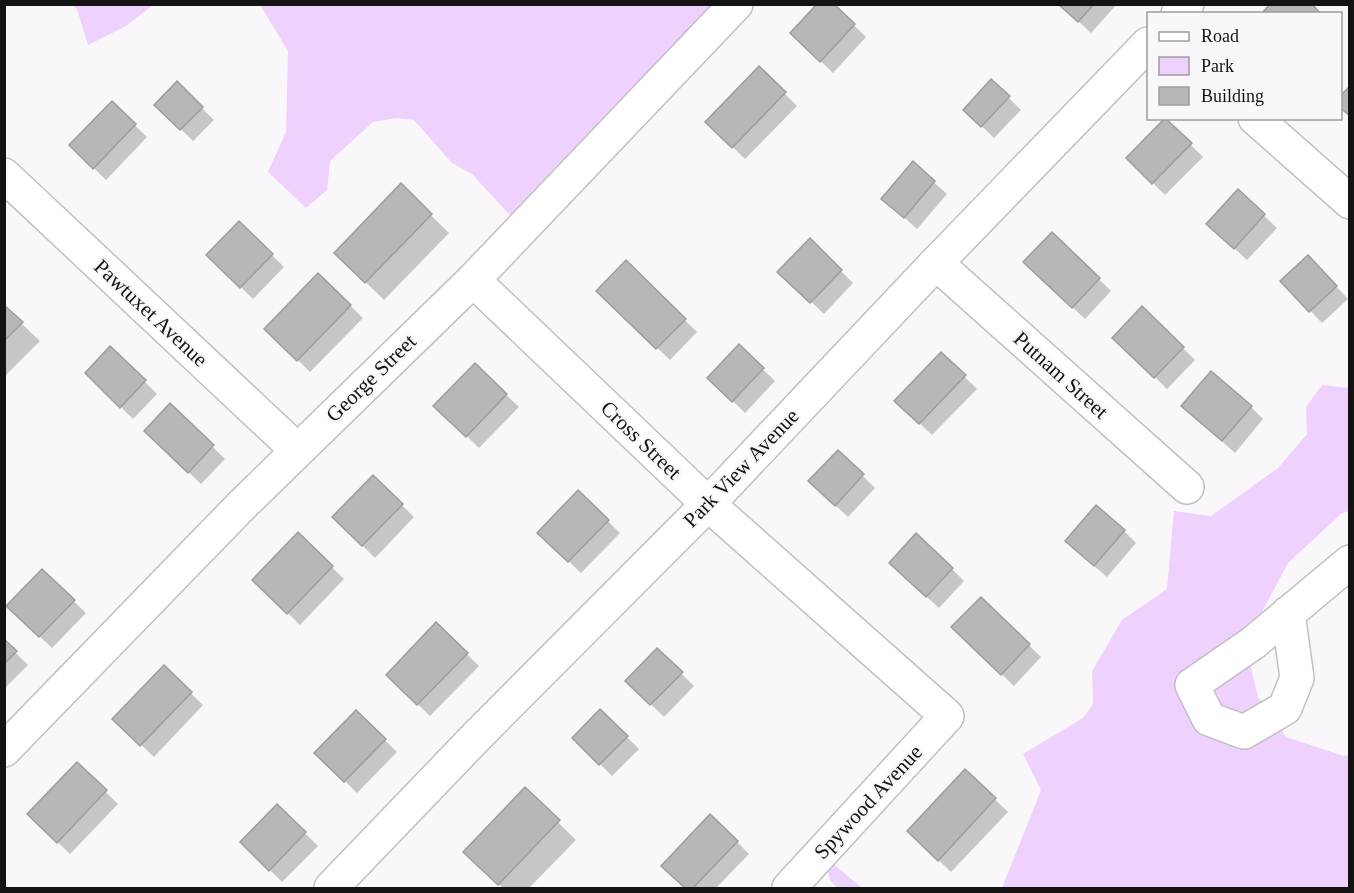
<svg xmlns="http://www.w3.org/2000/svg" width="1354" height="893" font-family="'Times New Roman',serif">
	<rect width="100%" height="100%" fill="#faf7fb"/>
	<g fill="#eed1fd">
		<polygon points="732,4 520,226 472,174 452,163 414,120 397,118 373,122 330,161 327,190 306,208 268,172 286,132 288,51 260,5"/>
		<polygon points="72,5 153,5 126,26 88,45 77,9"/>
		<polygon points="1322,385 1349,388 1349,511 1342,513 1288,563 1257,621 1250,664 1258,697 1286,737 1344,756 1349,755 1349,888 1002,888 1041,790 1023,754 1083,718 1093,704 1092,671 1122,620 1167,589 1174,511 1211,516 1278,468 1307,434 1306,407"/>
		<polygon points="824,856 862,888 837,888 830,880"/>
	</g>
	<g fill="#0003">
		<polygon points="832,4 866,37 833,73 792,33"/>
		<polygon points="1060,4 1117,4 1091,33"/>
		<polygon points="759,68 797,106 745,159 707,122"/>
		<polygon points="992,81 1021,110 994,138 965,110"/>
		<polygon points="177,84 214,120 193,141 156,105"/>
		<polygon points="112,103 147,137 106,180 71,145"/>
		<polygon points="1166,120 1203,157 1165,195 1128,158"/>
		<polygon points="913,164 947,194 917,229 883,199"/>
		<polygon points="401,186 449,233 384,300 336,253"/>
		<polygon points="1238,191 1277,228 1247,260 1221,236"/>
		<polygon points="239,223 284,267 253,299 208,255"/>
		<polygon points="1052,234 1111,291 1085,319 1038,275"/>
		<polygon points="810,240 853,283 824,314 780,272"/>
		<polygon points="626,262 697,332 670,360 598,291"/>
		<polygon points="1320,269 1348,299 1322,323 1282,281"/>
		<polygon points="318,275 363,318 310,372 267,329"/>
		<polygon points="4,307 40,341 4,377"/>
		<polygon points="1142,308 1195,360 1167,389 1114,337"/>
		<polygon points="739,347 775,381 745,413 709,378"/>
		<polygon points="111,348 157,394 133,419 87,373"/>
		<polygon points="941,354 977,389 932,435 896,401"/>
		<polygon points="475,365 519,407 479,448 436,406"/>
		<polygon points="170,405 225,459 201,484 146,431"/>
		<polygon points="1183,406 1251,407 1263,419 1235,453"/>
		<polygon points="838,452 875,488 848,517 823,494"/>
		<polygon points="373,477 414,517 375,558 334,517"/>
		<polygon points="578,492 620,533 581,573 539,533"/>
		<polygon points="1124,531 1136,543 1107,577 1079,553"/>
		<polygon points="298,534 344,579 300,625 254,580"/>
		<polygon points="952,569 964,581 939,608 903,575"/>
		<polygon points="42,571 86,613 52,648 8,606"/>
		<polygon points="981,599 1041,657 1014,686 965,639"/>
		<polygon points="436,624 479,666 430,716 388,675"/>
		<polygon points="4,642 28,665 4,689"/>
		<polygon points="657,650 694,686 664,717 627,681"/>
		<polygon points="164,667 203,705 154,757 114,719"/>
		<polygon points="600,711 639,749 612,776 574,738"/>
		<polygon points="356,712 397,752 357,793 316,753"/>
		<polygon points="77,764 118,804 70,854 29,814"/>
		<polygon points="965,771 1008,812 951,872 921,843"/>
		<polygon points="525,790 576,840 529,888 503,888 466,852"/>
		<polygon points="277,806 318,846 282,882 242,842"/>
		<polygon points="737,842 749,854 716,888 686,888 663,866"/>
	</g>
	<g fill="#b9b6ba" stroke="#9e9c9f" stroke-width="1.5">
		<polygon points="817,4 834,4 855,24 820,62 790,33"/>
		<polygon points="1058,4 1094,4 1078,22"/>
		<polygon points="1270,4 1312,4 1321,14 1261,14"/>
		<polygon points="759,66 786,92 732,148 705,122"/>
		<polygon points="991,79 1010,96 981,127 963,110"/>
		<polygon points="177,81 203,107 180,130 154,105"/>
		<polygon points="1350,86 1350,116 1340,108 1340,96"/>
		<polygon points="112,101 136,124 93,169 69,145"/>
		<polygon points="1165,118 1192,143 1152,184 1126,158"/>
		<polygon points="913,161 935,181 904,218 881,199"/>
		<polygon points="401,183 432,214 365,283 334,253"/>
		<polygon points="1238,189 1265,214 1234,249 1206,224"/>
		<polygon points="239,221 273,254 240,288 206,255"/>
		<polygon points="1052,232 1100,278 1072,308 1023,262"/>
		<polygon points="810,238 842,270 810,303 777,272"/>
		<polygon points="1308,255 1337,286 1309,312 1280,281"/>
		<polygon points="626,260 686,319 656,349 596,291"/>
		<polygon points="318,273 351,305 297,361 264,329"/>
		<polygon points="4,305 23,322 4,341"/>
		<polygon points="1142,306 1184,347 1154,378 1112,338"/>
		<polygon points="739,344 764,368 732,402 707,378"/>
		<polygon points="110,346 146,380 120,408 85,373"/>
		<polygon points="941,352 966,375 919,424 894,401"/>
		<polygon points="475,363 507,394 466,437 433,406"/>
		<polygon points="1211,371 1252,406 1222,441 1181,406"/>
		<polygon points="170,403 214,445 188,473 144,431"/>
		<polygon points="838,450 864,474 835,506 808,481"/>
		<polygon points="373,475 403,504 362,546 332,517"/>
		<polygon points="578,490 609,520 568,562 537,533"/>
		<polygon points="1096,505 1125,530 1094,566 1065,541"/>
		<polygon points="298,532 333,566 287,614 252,580"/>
		<polygon points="916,533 953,568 926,597 889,563"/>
		<polygon points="42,569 75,600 39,637 6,606"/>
		<polygon points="981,597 1030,644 1001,675 951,627"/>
		<polygon points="436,622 468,653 417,705 386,675"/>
		<polygon points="4,639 17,651 4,664"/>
		<polygon points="657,648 683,672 650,705 625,681"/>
		<polygon points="164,665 192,692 140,746 112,719"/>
		<polygon points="600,709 628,736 599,765 572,738"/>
		<polygon points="356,710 386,739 344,782 314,753"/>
		<polygon points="77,762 107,790 57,843 27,814"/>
		<polygon points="965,769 996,798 938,861 907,831"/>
		<polygon points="525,787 560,820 498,885 463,852"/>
		<polygon points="277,804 306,832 269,871 240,842"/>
		<polygon points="710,814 738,841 693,888 685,888 661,866"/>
	</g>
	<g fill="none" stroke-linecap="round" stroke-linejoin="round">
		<g stroke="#c1bfc3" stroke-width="36">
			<g id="minor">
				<polyline points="1178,14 1187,4"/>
				<polyline points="1255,118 1350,202"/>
				<polyline points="4,175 297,450"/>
				<polyline points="936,263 1187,487"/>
				<polyline points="473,280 708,504 947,716 789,888"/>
				<polyline points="1288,613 1297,678 1285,708 1244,732 1209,719 1192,685 1253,643 1350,562"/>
				<polyline points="4,750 241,506 473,280 736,4"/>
				<polyline points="331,888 477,736 708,504 936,263 1148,44"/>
			</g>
		</g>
		<use href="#minor" stroke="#fff" stroke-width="33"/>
	</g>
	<g text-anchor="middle" stroke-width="4.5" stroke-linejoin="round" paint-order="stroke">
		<g font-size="21" fill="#131314" stroke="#faf7fb">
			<text transform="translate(151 313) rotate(43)" y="7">Pawtuxet Avenue</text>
			<text transform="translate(1061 375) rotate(42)" y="7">Putnam Street</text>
			<text transform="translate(371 378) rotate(-44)" y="7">George Street</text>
			<text transform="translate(641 440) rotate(44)" y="7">Cross Street</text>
			<text transform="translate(741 468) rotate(-46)" y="7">Park View Avenue</text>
			<text transform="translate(868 802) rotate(-47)" y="7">Spywood Avenue</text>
		</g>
	</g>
	<rect width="1354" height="893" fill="none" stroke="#131314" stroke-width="12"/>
	<rect x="1147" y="12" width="195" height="108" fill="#faf7fb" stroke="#9e9c9f" stroke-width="1.5"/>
	<rect x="1159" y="32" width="30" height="9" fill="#ffffff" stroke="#9e9c9f" stroke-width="1.5"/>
	<text x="1201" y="42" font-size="18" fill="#131314">Road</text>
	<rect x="1159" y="57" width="30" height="18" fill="#eed1fd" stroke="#9e9c9f" stroke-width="1.5"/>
	<text x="1201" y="72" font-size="18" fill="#131314">Park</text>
	<rect x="1159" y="87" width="30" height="18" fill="#b9b6ba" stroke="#9e9c9f" stroke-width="1.5"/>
	<text x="1201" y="102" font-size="18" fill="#131314">Building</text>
</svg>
